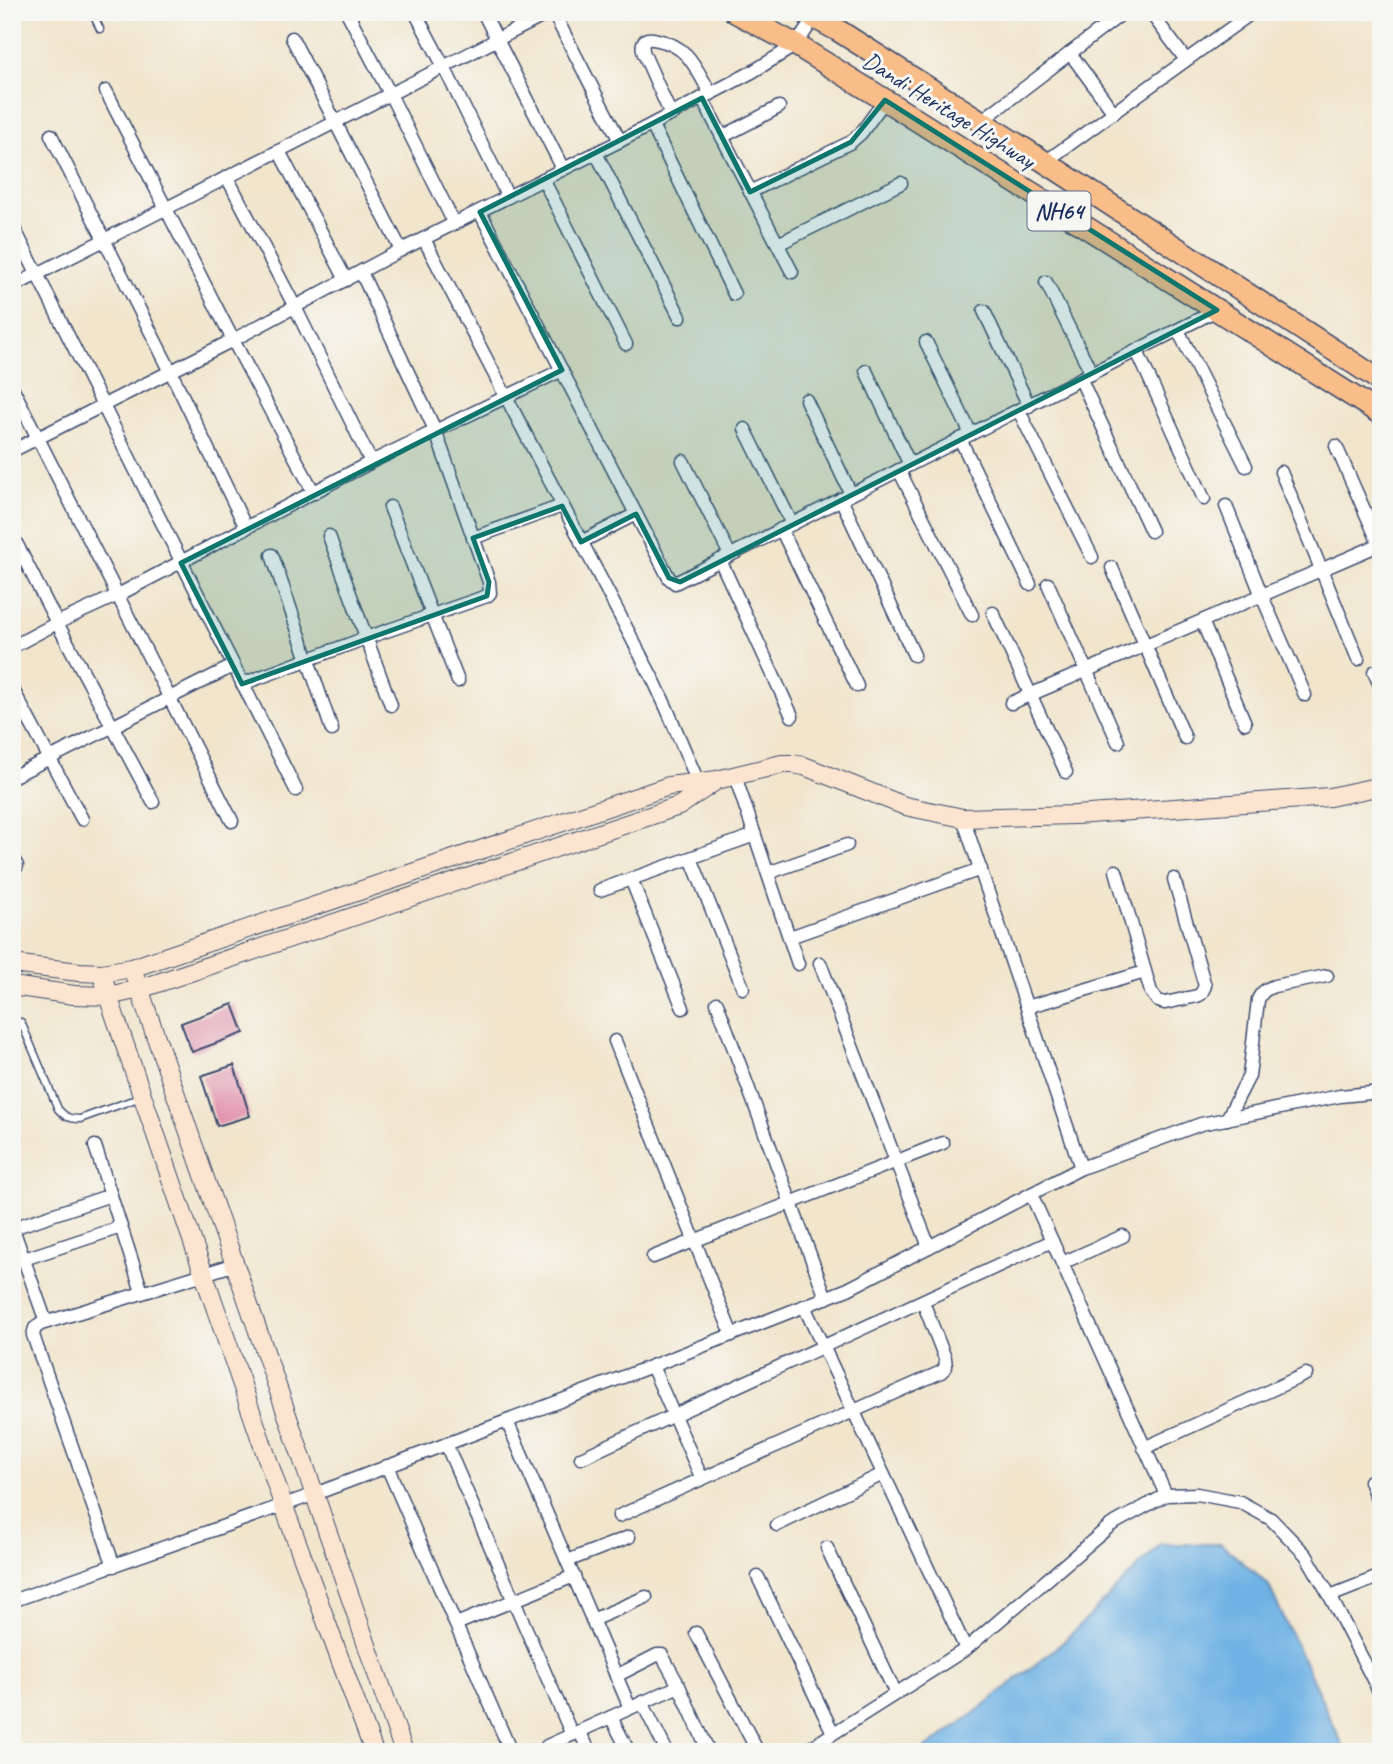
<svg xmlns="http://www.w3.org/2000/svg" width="1393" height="1764" font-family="Caveat,sans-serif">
	<rect width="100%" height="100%" fill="#f6f6f2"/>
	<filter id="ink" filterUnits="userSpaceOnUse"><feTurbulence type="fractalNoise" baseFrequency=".0143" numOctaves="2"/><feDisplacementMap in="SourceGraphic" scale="14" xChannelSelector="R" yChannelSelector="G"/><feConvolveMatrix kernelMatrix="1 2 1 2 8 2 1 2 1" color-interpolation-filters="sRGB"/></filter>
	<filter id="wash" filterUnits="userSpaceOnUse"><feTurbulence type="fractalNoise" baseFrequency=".00686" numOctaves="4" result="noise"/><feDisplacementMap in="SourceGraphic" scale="28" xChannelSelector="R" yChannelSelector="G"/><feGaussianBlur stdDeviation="1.57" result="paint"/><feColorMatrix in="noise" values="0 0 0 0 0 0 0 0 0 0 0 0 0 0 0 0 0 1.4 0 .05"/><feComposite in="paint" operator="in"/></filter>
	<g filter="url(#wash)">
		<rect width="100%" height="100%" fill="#f1e5cc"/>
		<polygon fill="#6fb2e4" stroke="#4570a1" stroke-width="2" points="1161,1544 1221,1544 1268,1584 1346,1752 920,1752 968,1718 1061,1644"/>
		<g id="blocks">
			<g fill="#e091ac">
				<polygon points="233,1004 244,1033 192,1052 181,1023"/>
				<polygon points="234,1065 250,1116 217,1126 201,1076"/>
			</g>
		</g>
	</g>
	<g filter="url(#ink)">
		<use href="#blocks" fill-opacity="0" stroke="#3b4a6e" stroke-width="2"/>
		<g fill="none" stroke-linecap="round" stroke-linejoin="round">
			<g stroke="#3b4a6e" stroke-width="9">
				<g id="lane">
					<polyline points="92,12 100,29"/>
					<path d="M21 1022 58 1109C65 1117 69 1119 80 1119L141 1097"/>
					<polyline points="12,1749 14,1752"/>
				</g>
			</g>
			<g stroke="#3b4a6e" stroke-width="15">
				<g id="street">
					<polyline points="347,12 390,94 454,223"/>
					<polyline points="415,12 444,67 508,197"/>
					<polyline points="483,12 563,169"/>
					<polyline points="553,12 620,141"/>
					<polyline points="1150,12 1186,60"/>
					<polyline points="292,38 401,250"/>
					<polyline points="1070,53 1114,113"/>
					<polyline points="106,91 233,340 314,493"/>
					<polyline points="702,98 792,272"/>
					<path d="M671 115 644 54C642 48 641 42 647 39 651 38 654 39 658 40 690 47 695 68 711 94"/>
					<polyline points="980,122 1124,12"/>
					<polyline points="652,125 734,294"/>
					<polyline points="51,135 170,370 246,528"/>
					<polyline points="722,137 779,107"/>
					<polyline points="279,151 346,280"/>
					<polyline points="596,153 680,317"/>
					<polyline points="1045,162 1253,12"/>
					<polyline points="227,177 295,307 371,462"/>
					<polyline points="543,179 626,344"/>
					<polyline points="750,192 851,142 861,133 885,100"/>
					<polyline points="480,212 669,578 675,583 1217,310"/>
					<polyline points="12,224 296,790"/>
					<polyline points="424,239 655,683 667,709 698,782"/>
					<polyline points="778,244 901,183"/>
					<polyline points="1046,282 1092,374"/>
					<polyline points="12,287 551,12"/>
					<polyline points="984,311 1029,406"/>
					<polyline points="1178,330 1246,466"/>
					<polyline points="926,342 971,434"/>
					<polyline points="1137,351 1204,499"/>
					<polyline points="866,371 910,465"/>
					<polyline points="1081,380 1151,531"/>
					<polyline points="12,387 232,821"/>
					<polyline points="806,400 851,494"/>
					<polyline points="1019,411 1092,557"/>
					<polyline points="745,429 792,524"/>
					<polyline points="960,439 1030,584"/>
					<polyline points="1336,446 1381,548"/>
					<polyline points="12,451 233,340 401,250 620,141 752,72 796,45 814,18"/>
					<polyline points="683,461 730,555"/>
					<polyline points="899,470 972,615"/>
					<polyline points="1281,472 1358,659"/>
					<polyline points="841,499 914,655"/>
					<polyline points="1226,506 1262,596 1305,695"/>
					<polyline points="390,507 458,681"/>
					<polyline points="781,529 857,686"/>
					<polyline points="12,535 57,623 153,802"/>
					<polyline points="329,536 391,705"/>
					<polyline points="473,538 562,506"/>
					<polyline points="581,542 636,514"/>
					<polyline points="272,555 332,730"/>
					<polyline points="720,560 792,716"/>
					<polyline points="1112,568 1185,738"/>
					<polyline points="1048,584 1118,742"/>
					<polyline points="993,613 1066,772"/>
					<polyline points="1202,621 1245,723"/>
					<polyline points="12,647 57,623 118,595 371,462 562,370"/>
					<polyline points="1374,672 1381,687"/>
					<polyline points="242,684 366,638 487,596 490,593 489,582 435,430 361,272"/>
					<polyline points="12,688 82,819"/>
					<polyline points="1011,703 1381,544"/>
					<polyline points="735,776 798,964"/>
					<polyline points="12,777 233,666"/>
					<polyline points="963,818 1081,1168"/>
					<polyline points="12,857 17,866"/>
					<polyline points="691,858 743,988"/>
					<polyline points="1116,871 1151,992 1158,1001 1165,1003 1197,996 1201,994 1205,986 1174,879"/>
					<polyline points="768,873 847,845"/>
					<polyline points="631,879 683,1008"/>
					<polyline points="600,890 755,835"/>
					<polyline points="790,937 981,869"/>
					<polyline points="820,963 929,1247"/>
					<polyline points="717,1003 826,1298"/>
					<polyline points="1027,1007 1145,972"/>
					<polyline points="615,1041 732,1335"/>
					<path d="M1227 1119 1249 1076 1258 1000C1261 992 1266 989 1274 986L1327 976"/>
					<polyline points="95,1146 142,1292"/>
					<polyline points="1031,1194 1166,1495"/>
					<polyline points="12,1226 46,1322"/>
					<polyline points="13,1228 111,1195"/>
					<polyline points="653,1257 943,1143"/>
					<polyline points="24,1259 121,1227"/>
					<polyline points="1062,1263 1123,1236"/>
					<polyline points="804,1306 966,1649"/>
					<polyline points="652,1366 702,1479"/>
					<polyline points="507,1421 630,1708"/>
					<polyline points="446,1444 572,1735"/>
					<polyline points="1144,1448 1306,1374"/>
					<polyline points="581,1458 1052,1241"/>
					<polyline points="387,1466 511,1752"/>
					<polyline points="1370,1481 1381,1510"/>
					<polyline points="619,1516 941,1372 946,1367 945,1358 923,1302"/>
					<polyline points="777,1525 883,1474"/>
					<polyline points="827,1548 895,1692"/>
					<polyline points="567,1561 629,1537"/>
					<polyline points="114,1566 36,1344 33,1335 35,1328 41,1324 236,1264"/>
					<polyline points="758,1577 833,1733"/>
					<polyline points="1330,1596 1381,1576"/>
					<polyline points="12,1601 315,1494 652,1366 848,1289 1081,1168 1201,1124 1340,1096 1381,1092"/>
					<polyline points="592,1620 646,1597"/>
					<polyline points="456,1624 574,1576"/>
					<polyline points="696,1633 758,1752"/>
					<polyline points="616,1676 657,1655 662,1655 679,1686 709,1752"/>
					<polyline points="642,1702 667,1752"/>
					<polyline points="611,1717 629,1752"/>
					<polyline points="579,1731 590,1752"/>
					<polyline points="547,1746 679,1686"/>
					<polyline points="804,1752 966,1649 1111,1525 1166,1495 1197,1494 1240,1502 1271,1519 1306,1555 1330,1596 1381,1695"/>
				</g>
			</g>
			<g stroke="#3b4a6e" stroke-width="20">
				<g id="secondary">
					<polyline points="12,964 79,972 102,973 132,968 669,786 717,780 782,764 792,764 804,766 905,806 963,818 1075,815 1330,797 1381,786"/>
					<polyline points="132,968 404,1752"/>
					<polyline points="102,973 108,996 283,1504 374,1752"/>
					<polyline points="12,986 74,995 108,996 140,989 679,806 714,782"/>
				</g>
			</g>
			<g stroke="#3b4a6e" stroke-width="24">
				<g id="primary">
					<polyline points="735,12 796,45 885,100 1381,414"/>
					<polyline points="804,12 839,31 1045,162 1381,381"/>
				</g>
			</g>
			<use href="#lane" stroke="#fff" stroke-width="6"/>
			<use href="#street" stroke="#fff" stroke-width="12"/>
			<use href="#secondary" stroke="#fce5d0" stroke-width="18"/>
			<use href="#primary" stroke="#f8bd89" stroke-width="21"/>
		</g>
	</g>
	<path fill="#0f766e" fill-opacity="0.2" stroke="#0f766e" stroke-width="5" stroke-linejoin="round" d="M702 98 750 192 851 142 885 100 1217 310 680 582 669 578 636 514 581 542 562 506 473 538 489 582 487 596 242 684 181 563 562 370 480 212Z"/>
	<g text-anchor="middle" stroke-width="6" stroke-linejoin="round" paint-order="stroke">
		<rect fill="#f6f6f2" stroke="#5d6b8a" stroke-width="2" x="1027.5" y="191.5" width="63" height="39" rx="5"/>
		<g font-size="23" font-weight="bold" fill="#1b2f5e">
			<text x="1059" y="219">NH64</text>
		</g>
		<g font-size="24" fill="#1b2f5e" stroke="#f6f6f2">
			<text transform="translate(949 110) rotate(32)" y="8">Dandi Heritage Highway</text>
		</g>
	</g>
	<rect width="1393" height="1764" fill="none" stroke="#f6f6f2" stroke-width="42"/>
</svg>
